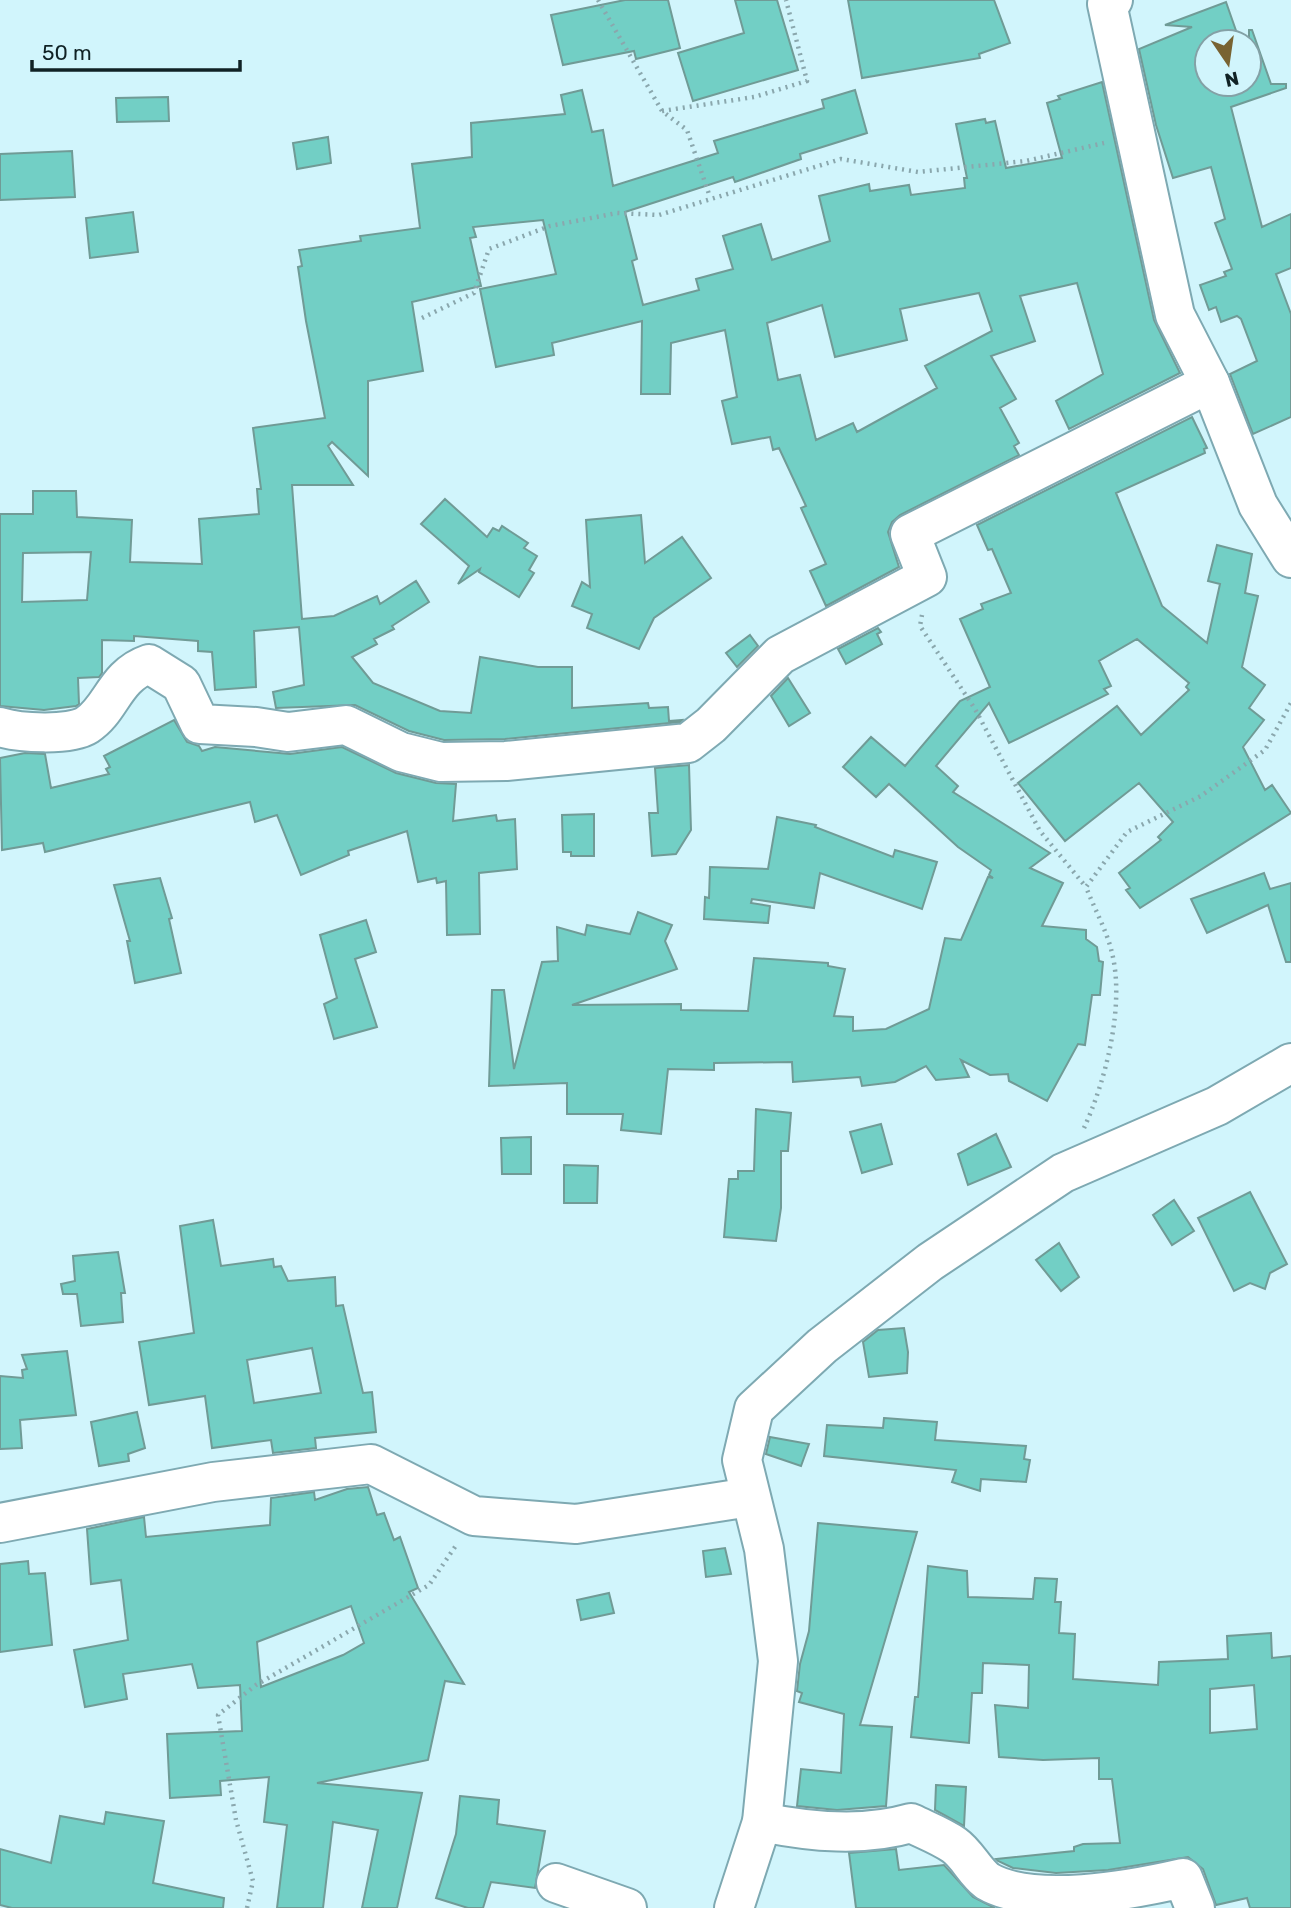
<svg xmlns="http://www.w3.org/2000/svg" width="1291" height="1908" font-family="Rubik,sans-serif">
	<rect width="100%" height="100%" fill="#d1f5fc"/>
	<g fill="#72cfc5" stroke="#709b96" stroke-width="2" fill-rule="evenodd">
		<polygon points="625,0 668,0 680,48 636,59 634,51 563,65 551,15"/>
		<polygon points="735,0 777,0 798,70 693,101 678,53 744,33"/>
		<polygon points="848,0 994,0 1010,43 979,54 980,58 862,78"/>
		<polygon points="1226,2 1240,42 1207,42 1207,84 1249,84 1249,30 1252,30 1271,84 1286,84 1286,88 1231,107 1262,227 1291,214 1291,268 1276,274 1291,314 1291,417 1253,434 1230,374 1257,361 1241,319 1237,316 1221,322 1216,307 1209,310 1200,285 1226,276 1224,272 1232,269 1215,223 1225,219 1211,167 1173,178 1156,125 1139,49 1192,27 1165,25"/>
		<path d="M1102 82 1154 320 1180 373 1069 429 1056 401 1103 374 1077 283 1020 296 1035 341 991 356 1016 399 1000 408 1019 443 1014 446 1019 455 900 515 892 522 888 532 899 567 826 606 810 571 826 564 801 508 806 506 779 448 773 450 770 437 732 444 722 401 737 397 725 330 671 343 670 394H641L642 321 552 343 554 355 496 367 480 289 556 274 543 220 473 227 476 237 470 238 481 286 412 302 423 371 368 381V476L332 442 328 446 353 485H292L302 619 334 616 377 596 380 604 416 581 429 602 392 626 394 629 374 639 377 644 352 657 373 683 440 711 471 713 480 657 538 667H572V708L648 703 649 708 668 707 669 721 682 720 680 722 505 739 444 740 409 731 355 705 276 708 273 692 304 685 299 627 254 631 256 687 215 690 212 652 198 651V641L134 636V641L102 640V673L99 677 78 678 79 704 76 706 44 710 0 706V514H33V491H76L77 517 132 520 130 562 202 564 199 519 259 514 257 489H261L253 428 325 418 306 321 298 267 302 266 299 250 361 241 360 236 420 228 412 164 472 157 471 123 565 114 561 95 582 90 592 132 603 130 613 186 718 153 714 141 824 108 822 100 855 90 867 133 800 154 801 159 735 182 733 177 625 212 637 259 632 261 643 305 699 290 696 279 733 269 723 236 761 224 772 260 830 241 819 196 869 184 870 191 909 185 911 195 965 188 964 178H967L956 124 985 119 986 123 995 121 1006 168 1062 158 1047 103 1060 99 1058 96ZM979 293 992 331 925 366 937 388 857 432 853 423 816 440 800 375 778 380 767 323 822 305 835 357 907 340 900 309ZM91 552 87 600 22 602 23 553Z"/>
		<polygon points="168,97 169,121 117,122 116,98"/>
		<polygon points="328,137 331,163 297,169 293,143"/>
		<polygon points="72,151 75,197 0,200 0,154"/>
		<polygon points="133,212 138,252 90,258 86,218"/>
		<polygon points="1192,417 1207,448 1204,449 1205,453 1116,493 1162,606 1207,643 1220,584 1208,581 1217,545 1252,554 1245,593 1258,596 1242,667 1265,685 1249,708 1264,720 1243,747 1265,790 1272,785 1291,813 1140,908 1126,890 1130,888 1119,873 1161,840 1158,837 1173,822 1139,783 1065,841 1018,783 1117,706 1141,735 1189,690 1186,687 1189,683 1137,639 1099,661 1111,686 1104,689 1108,694 1009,743 989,703 936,766 958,786 953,792 1050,853 1030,868 1063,883 1042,926 1086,930 1086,939 1097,947 1099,961 1103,962 1100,995 1092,995 1085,1045 1078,1044 1047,1101 1009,1081 1008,1074 990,1075 961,1060 969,1077 936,1080 926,1066 895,1082 862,1086 860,1077 793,1082 792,1062 714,1063 714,1070 668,1069 661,1134 621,1130 623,1114 567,1114 567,1083 489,1086 492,990 504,990 514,1069 542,962 558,961 557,927 585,935 587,925 630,934 638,912 672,925 665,941 677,969 572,1005 681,1004 681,1010 748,1011 754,958 828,963 828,966 845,969 834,1016 853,1017 853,1031 886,1029 929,1009 945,938 961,940 988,877 993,878 989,875 991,870 958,847 889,784 876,797 843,767 871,737 905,766 960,701 990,687 960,619 983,609 981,604 1011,593 992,549 988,550 977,525"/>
		<polygon points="445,499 487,537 493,528 499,531 502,526 528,543 524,548 537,556 529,570 534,573 519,597 479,572 480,569 458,584 469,566 421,524"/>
		<polygon points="641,515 645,563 682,537 711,578 654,618 639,649 587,628 592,614 572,606 582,582 590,587 586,520"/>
		<polygon points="878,628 881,632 877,634 882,644 846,664 838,649"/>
		<polygon points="750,635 758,646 737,667 726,653"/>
		<polygon points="788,678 810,713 789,726 771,696"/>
		<polygon points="174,720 187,742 199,746 202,751 215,747 290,754 342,747 396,773 436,783 456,784 453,821 496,815 497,821 515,819 517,869 479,873 480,934 447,935 446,881 437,883 436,878 418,882 407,831 348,851 349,855 301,875 277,815 255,822 250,802 45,852 43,843 2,850 0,758 25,753 45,754 51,788 109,774 106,769 110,767 104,756"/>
		<polygon points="689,765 691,830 676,854 652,856 649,813 658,813 655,768"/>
		<polygon points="594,814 594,856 571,856 571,852 563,852 562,815"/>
		<polygon points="777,817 816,825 815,827 893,857 895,850 937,862 922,909 820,873 814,908 752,899 751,903 770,906 768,923 704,919 705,897 709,898 710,867 768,869"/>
		<polygon points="1264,873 1270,889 1291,883 1291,962 1286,962 1268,905 1207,933 1191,899"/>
		<polygon points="160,878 172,918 169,919 181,973 135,983 127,941 130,941 114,885"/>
		<polygon points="366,920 376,952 355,959 377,1027 334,1039 324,1004 337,998 320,935"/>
		<polygon points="756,1109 791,1113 788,1151 781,1151 781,1208 776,1241 724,1237 729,1179 738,1179 738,1171 754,1171"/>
		<polygon points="881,1124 892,1164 862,1173 850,1132"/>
		<polygon points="996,1134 1011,1167 968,1185 958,1154"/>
		<polygon points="531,1137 531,1174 502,1174 501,1138"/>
		<polygon points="564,1165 598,1166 597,1203 564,1203"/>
		<polygon points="1250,1192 1287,1264 1270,1273 1265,1289 1250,1283 1234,1291 1198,1218"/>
		<polygon points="1174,1200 1194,1231 1172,1245 1153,1215"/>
		<path d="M213 1220 221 1266 273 1259 274 1267 281 1266 288 1281 335 1277 336 1306 343 1305 363 1393 372 1392 376 1432 315 1438 316 1448 273 1453 271 1440 212 1448 205 1396 149 1405 139 1342 194 1333 180 1226ZM312 1348 321 1393 254 1403 247 1360Z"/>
		<polygon points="1059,1243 1079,1277 1061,1291 1036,1260"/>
		<polygon points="118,1252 125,1293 121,1293 123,1322 81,1326 77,1294 63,1294 61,1284 75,1281 73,1256"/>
		<polygon points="904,1328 908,1352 907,1373 869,1377 863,1342 878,1330"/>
		<polygon points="67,1351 76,1415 20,1420 22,1448 0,1449 0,1376 23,1378 22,1370 27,1369 22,1355"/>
		<polygon points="137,1412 145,1448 128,1454 129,1461 99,1466 91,1422"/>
		<polygon points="884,1418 937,1422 935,1440 1026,1446 1024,1459 1030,1460 1026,1482 981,1479 980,1491 952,1482 956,1470 824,1456 827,1425 883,1428"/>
		<polygon points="770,1437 809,1444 801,1466 766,1454"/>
		<path d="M368 1487 377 1515 384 1513 394 1540 400 1537 418 1588 409 1592 464 1684 445 1681 428 1760 317 1783 422 1793 397 1908H362L378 1830 333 1822 323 1908H277L287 1825 264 1822 269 1777 220 1781 221 1795 170 1798 167 1734 242 1731 240 1685 198 1688 192 1664 123 1674 127 1699 85 1707 74 1650 128 1640 121 1580 91 1584 87 1529 144 1517 146 1537 270 1525 271 1498 314 1492 315 1500 347 1489ZM351 1606 364 1643 343 1655 261 1687 257 1642Z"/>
		<polygon points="818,1523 917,1532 860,1725 892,1727 886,1806 837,1810 797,1806 801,1769 841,1773 844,1714 799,1702 802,1693 797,1691 800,1664 809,1631"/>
		<polygon points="725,1548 731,1574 706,1577 703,1551"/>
		<polygon points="28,1561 29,1574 45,1573 52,1645 0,1652 0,1564"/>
		<path d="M928 1566 967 1571 968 1597 1033 1599 1035 1578 1057 1579 1055 1602H1061L1059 1633 1075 1634 1073 1679 1158 1685 1159 1662 1228 1659 1227 1636 1271 1633 1272 1658 1291 1656V1908H1250L1247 1898 1216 1905 1203 1869 1188 1857 1108 1870 1056 1873 1013 1868 998 1861 996 1859 1074 1851V1847L1083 1844 1120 1843 1112 1779H1099V1758L1043 1760 999 1757 995 1705 1028 1708 1029 1665 983 1663 982 1693H972L969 1743 911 1737 915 1697H918ZM1254 1685 1257 1729 1210 1733V1689Z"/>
		<polygon points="609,1593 614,1613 581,1620 577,1600"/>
		<polygon points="936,1785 966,1787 964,1826 935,1810"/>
		<polygon points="460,1796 499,1800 497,1824 545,1831 535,1888 491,1882 483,1908 468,1908 436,1898 456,1834"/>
		<polygon points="106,1812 164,1821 153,1883 224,1898 223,1908 12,1908 0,1905 0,1849 51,1863 60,1816 104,1824"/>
		<polygon points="896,1849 899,1870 944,1865 973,1897 995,1908 856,1908 849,1853"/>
	</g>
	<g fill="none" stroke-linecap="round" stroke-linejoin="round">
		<g stroke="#7ea9b2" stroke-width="42">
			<g id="minor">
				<polyline points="1113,0 1107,4 1175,315 1210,383 1258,505 1291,558"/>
				<path d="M0 727C18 733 70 736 87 725 112 709 114 676 149 664L181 684 200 724 256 727 288 732 346 725 401 752 441 762 506 761 688 743 711 725 780 655 927 577 910 534 1210 383"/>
				<polyline points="0,1523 213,1482 371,1464 474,1516 576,1524 750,1497"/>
				<path d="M762 1822C811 1832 863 1837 911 1823 925 1830 941 1836 954 1845 967 1854 974 1871 987 1881 1033 1908 1131 1890 1183 1878L1195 1908"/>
				<polyline points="556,1883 627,1908"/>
				<polyline points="734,1908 762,1822 778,1661 764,1549 742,1460 754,1409 822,1346 930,1262 1063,1173 1217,1106 1291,1063"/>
			</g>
		</g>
		<g stroke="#8aa7ad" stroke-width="4.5" stroke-dasharray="2 5" stroke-linecap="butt">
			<polyline points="598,0 662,111 687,130 710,197"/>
			<polyline points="662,111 754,97 807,81 786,0"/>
			<polyline points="422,318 474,293 489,249 550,226 617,213 659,215 841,159 918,172 1026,161 1104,143"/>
			<polyline points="922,615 920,626 975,709 1040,831 1086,887"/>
			<path d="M1084 1128C1106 1080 1125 1005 1112 953 1107 931 1094 908 1086 887L1127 832 1201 796 1265 750 1291 703"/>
			<polyline points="247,1908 253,1881 236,1820 218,1715 256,1685 429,1585 457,1544"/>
		</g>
		<use href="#minor" stroke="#fff" stroke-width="38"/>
	</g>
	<g transform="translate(1228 63) rotate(167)"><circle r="33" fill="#d1f5fc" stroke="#84a1a6" stroke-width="2"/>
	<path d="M0-5L12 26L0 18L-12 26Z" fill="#786332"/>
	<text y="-10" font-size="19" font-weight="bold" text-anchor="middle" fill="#102225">N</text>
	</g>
	<path d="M32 60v10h208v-10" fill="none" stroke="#102225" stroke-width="3.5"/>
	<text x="42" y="60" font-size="21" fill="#102225" stroke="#d1f5fc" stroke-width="5" paint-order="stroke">50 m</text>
</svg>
